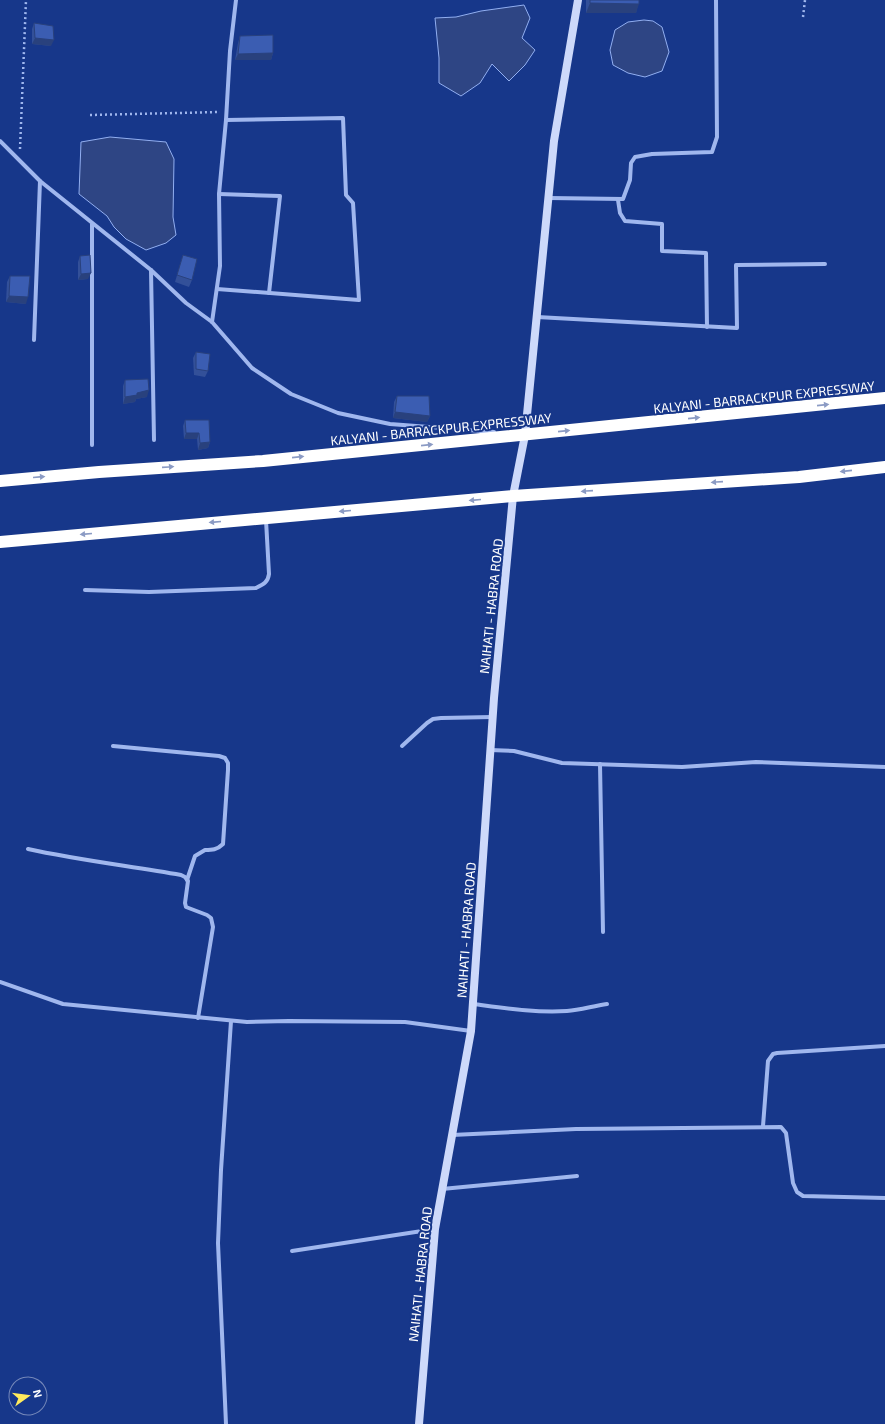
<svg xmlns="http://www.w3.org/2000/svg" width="885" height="1424" font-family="'Exo 2',sans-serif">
	<rect width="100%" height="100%" fill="#17378a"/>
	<g fill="#2e4584" stroke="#92aff1">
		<polygon points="524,5 530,18 522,38 535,50 525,65 509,81 492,64 480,83 461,96 439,83 439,58 435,18 456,17 481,11"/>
		<polygon points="644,20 653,21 662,27 669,52 662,71 645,77 628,73 613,65 610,50 615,30 628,22"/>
		<polygon points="110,137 166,142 174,159 173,217 176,235 166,243 146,250 126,239 114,227 107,216 79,194 81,142"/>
	</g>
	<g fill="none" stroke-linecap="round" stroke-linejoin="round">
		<g stroke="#a0b7ee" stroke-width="2.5" stroke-dasharray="2 3" stroke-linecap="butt">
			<polyline points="803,17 805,0"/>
			<polyline points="90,115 220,112"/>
			<polyline points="20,149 26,0"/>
		</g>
		<g stroke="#a0b7ee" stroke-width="4">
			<polyline points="0,141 40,181 151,270 186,303 212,322 252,368 291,394 338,413 390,424 494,432"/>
			<polyline points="219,194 280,196 269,293"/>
			<polyline points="549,198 623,199 630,180 631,163 635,157 652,154 712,152 717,137 716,0"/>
			<polyline points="618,200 620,213 625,221 662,224 662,251 706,253 707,327"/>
			<polyline points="151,270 154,440"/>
			<polyline points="217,289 359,300 353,203 346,195 343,118 226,120"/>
			<polyline points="537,317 737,328 736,265 825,264"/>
			<polyline points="212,322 220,266 219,194 226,120 230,51 236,0"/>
			<polyline points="34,340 40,181"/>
			<polyline points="92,445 92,224"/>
			<path d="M85 590 149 592 256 588C264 584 268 582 269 574L266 520"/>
			<path d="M113 746 219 756 225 758 228 763V770L223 844C217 850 212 850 205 850L195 856 187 880"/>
			<polyline points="402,746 427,723 433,719 441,718 492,717"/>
			<polyline points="490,750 514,751 562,763 682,767 756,762 885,767"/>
			<polyline points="600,764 603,932"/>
			<path d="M28 849C78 860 130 866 181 875L185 877 188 881 185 903 186 907 207 915 211 918 213 927 198 1018"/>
			<polyline points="0,982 63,1004 247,1022 289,1021 405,1022 471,1031"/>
			<path d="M473 1004C504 1008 535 1013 567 1011 580 1010 593 1006 607 1004"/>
			<polyline points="763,1126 768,1061 773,1054 777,1053 885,1046"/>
			<polyline points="452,1135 576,1129 781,1127 786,1133 793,1183 797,1192 803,1196 885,1198"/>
			<polyline points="442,1189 577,1176"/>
			<polyline points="292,1251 435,1229"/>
			<polyline points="226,1424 218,1243 221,1170 231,1021"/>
		</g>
		<polyline stroke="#cdd9fa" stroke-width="8" points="419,1424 435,1229 471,1031 494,698 513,496 525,435 554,141 578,0"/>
		<g stroke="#fff" stroke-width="12">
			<polyline points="0,481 99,472 263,461 885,398"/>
			<polyline points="0,542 513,496 799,477 885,467"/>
		</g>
	</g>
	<g fill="#335099">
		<polygon points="586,0 639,0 636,13 586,13"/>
		<polygon points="34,23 51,46 32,44 32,29"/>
		<polygon points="240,36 273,53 271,60 235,60 238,43"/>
		<polygon points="183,255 192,280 189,287 175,282"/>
		<polygon points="80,256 88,279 78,280 78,262"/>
		<polygon points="10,276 26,304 6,302 7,282"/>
		<polygon points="196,352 208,371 205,377 194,375 193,358"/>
		<polygon points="125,380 147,397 136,399 135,402 123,404 123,386"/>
		<polygon points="397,396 430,416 427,422 393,418 394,402"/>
		<polygon points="185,420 210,442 208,448 198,450 197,439 184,439 183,426"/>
	</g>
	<g fill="#29417d">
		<polygon points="590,3 639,4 636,13 586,13"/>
		<polygon points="35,38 54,40 51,46 32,44"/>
		<polygon points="273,53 271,60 235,60 238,54"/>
		<polygon points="91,273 88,279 78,280 81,274"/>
		<polygon points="9,296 28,297 26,304 6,302"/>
		<polygon points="149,390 147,397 136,399 135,402 123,404 125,397 137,393"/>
		<polygon points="395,412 430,416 427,422 393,418"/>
		<polygon points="186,433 199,433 197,439 184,439"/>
		<polygon points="210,442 208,448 198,450 200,443"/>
	</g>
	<g fill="#3b5db2" stroke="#29417d">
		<polygon points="590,0 639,0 639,4 590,3"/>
		<polygon points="34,23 53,26 54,40 35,38"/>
		<polygon points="273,35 273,53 238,54 240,36"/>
		<polygon points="90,255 91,273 81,274 80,256"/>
		<polygon points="183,255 197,259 192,280 177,275"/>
		<polygon points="10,276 30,276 28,297 9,296"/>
		<polygon points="196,352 210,354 208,371 196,369"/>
		<polygon points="148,379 149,390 137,393 137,395 125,397 125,380"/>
		<polygon points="397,396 429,396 430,416 395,412"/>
		<polygon points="185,420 209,420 210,442 200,443 199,433 186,433"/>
	</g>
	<defs><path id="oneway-solid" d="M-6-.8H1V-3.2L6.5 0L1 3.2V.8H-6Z"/></defs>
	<g fill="#8b9bc4">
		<use href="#oneway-solid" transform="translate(823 405) rotate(-6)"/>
		<use href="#oneway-solid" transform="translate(694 418) rotate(-6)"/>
		<use href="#oneway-solid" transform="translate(564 431) rotate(-6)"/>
		<use href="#oneway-solid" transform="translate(427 445) rotate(-6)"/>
		<use href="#oneway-solid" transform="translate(298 457) rotate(-6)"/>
		<use href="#oneway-solid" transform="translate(168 467) rotate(-4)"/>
		<use href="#oneway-solid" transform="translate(846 471) rotate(174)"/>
		<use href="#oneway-solid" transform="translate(39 477) rotate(-5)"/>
		<use href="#oneway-solid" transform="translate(717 482) rotate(176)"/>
		<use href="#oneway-solid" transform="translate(587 491) rotate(176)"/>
		<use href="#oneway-solid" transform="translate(475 500) rotate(175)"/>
		<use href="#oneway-solid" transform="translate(345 511) rotate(175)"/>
		<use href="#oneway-solid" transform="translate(215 522) rotate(175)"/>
		<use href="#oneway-solid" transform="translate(86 534) rotate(175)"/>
	</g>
	<g text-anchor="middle" stroke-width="4" stroke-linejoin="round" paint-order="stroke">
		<g font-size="13" fill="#fff" stroke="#17378a">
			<text transform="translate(764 397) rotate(-6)" y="5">KALYANI - BARRACKPUR EXPRESSWAY</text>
			<text transform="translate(441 429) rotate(-6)" y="5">KALYANI - BARRACKPUR EXPRESSWAY</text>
			<text transform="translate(491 606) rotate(-84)" y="5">NAIHATI - HABRA ROAD</text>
			<text transform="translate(466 930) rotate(-86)" y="5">NAIHATI - HABRA ROAD</text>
			<text transform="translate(420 1274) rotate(-84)" y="5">NAIHATI - HABRA ROAD</text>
		</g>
	</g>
	<g transform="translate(28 1396) rotate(76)"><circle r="19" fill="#17378a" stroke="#7487b9"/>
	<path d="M0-3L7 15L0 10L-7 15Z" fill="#ffeb5d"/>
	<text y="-6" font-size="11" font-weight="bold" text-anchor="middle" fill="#ffffff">N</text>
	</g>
</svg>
